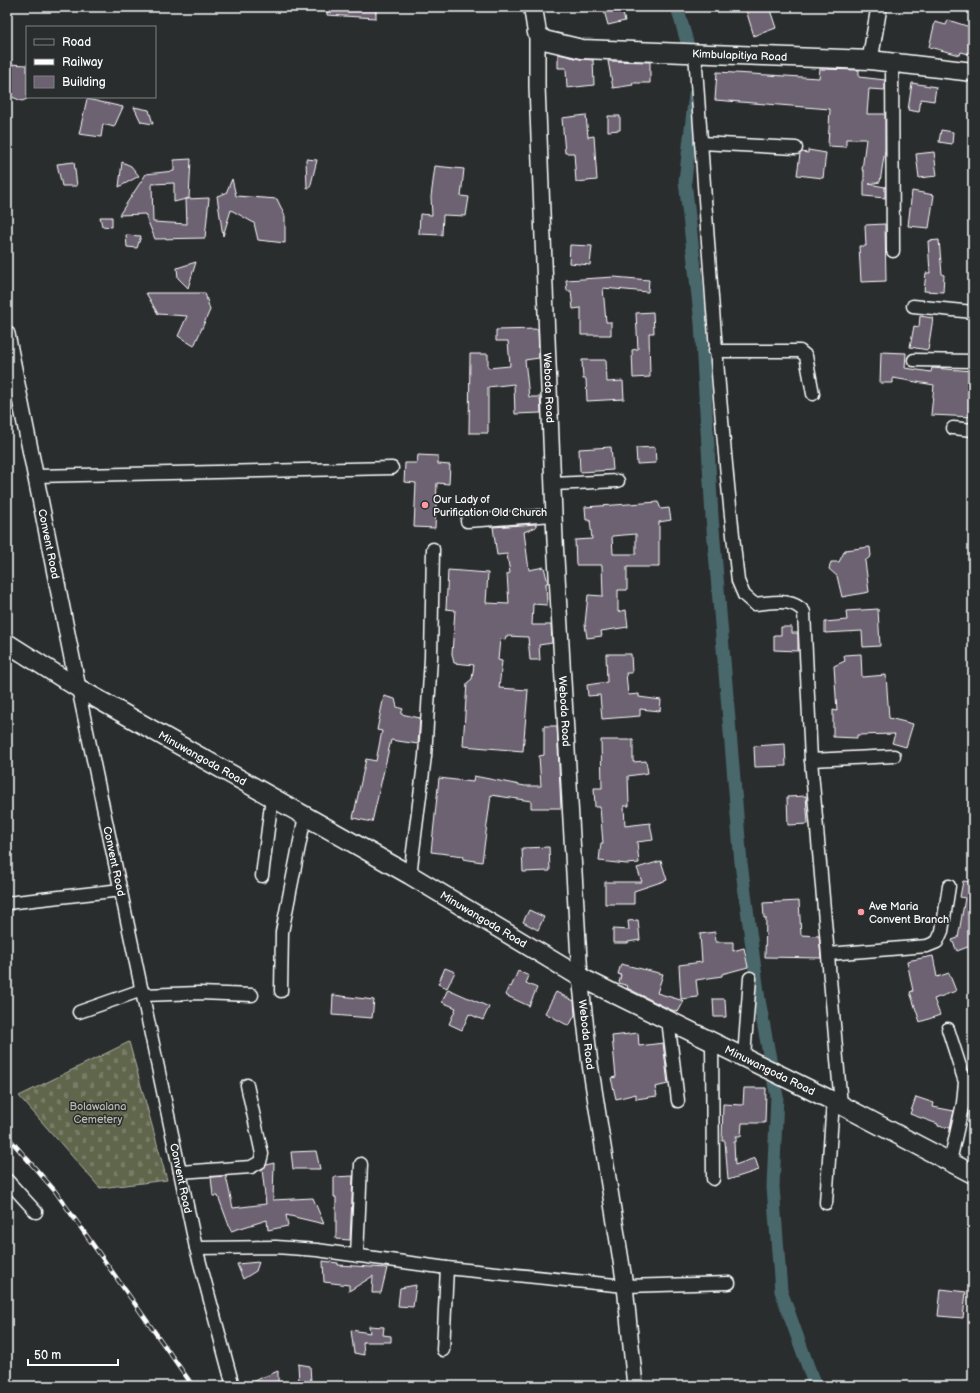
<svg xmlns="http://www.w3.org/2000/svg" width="980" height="1393" font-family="'Balsamiq Sans',sans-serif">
	<defs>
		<pattern id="cemetery-stones" width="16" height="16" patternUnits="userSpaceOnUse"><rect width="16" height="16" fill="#61664c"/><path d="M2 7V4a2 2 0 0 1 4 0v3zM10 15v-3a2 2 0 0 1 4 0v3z" fill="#797d67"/></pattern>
	</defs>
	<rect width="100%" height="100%" fill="#2a2d2e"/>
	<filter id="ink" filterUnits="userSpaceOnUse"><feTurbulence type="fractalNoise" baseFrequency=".025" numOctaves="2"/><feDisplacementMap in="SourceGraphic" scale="8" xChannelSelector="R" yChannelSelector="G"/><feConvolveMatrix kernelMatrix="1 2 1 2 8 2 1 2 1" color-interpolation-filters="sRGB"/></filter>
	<g filter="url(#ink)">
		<polygon fill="url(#cemetery-stones)" stroke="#b0b2a6" points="129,1042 167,1180 100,1188 19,1096"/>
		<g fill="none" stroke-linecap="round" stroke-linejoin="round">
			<g stroke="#4a686c" stroke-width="13">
				<polyline points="677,7 687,42"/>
				<polyline points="695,94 685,181 701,323 712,517 741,863 759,1000 770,1059"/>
				<polyline points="774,1083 777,1096 773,1187 781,1291 815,1386"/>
			</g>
		</g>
		<g fill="#6c6272" stroke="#fff" fill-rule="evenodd">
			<polygon points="327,7 376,7 376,18 327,15"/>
			<polygon points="603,7 621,7 625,21 608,25"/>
			<polygon points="745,7 769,7 776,28 754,36"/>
			<polygon points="948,20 973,28 973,55 961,52 960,55 929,47 935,22 946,25"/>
			<polygon points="558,54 580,59 593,60 594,85 567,88 566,68 558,68"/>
			<polygon points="608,61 650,62 650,83 632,83 633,85 613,88"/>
			<polygon points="8,64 27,65 27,99 22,101 7,95"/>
			<polygon points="820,69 859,70 859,77 885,80 885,90 869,89 867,114 885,114 885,150 880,182 869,184 885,187 885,198 864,196 864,171 862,170 866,139 846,139 846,147 828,146 830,109 715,100 717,72 819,78"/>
			<polygon points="912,83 936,87 934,101 921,99 919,112 908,110"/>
			<polygon points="87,99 123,107 114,127 103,124 101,137 79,134"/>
			<polygon points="134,107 149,110 153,124 141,122"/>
			<polygon points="586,115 588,137 594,136 597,180 576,182 574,153 565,153 562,118"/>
			<polygon points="608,116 620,116 620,130 608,131"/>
			<polygon points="941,130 953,132 952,144 939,142"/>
			<polygon points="808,150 826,153 823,178 797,175 800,154 802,152 808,153"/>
			<polygon points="934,152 937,176 919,178 916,154"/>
			<path d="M191 159 189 198 186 199 209 198 205 238 155 239 145 214 119 215 146 174 174 171V160ZM174 183V202L186 199 187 224 153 222 152 184Z"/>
			<polygon points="306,159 317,160 310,188 307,188"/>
			<polygon points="74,162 77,186 62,186 57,164"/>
			<polygon points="122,162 131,166 139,176 119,187"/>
			<polygon points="435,166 464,169 461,196 469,197 466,216 443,215 442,235 419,234 420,214 432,215 431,197"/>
			<polygon points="232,179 236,196 277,199 285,216 285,243 258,240 254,223 231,210 223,236 217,196 226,193"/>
			<polygon points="912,191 934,195 929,228 908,226"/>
			<polygon points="100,217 112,217 112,227 102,226"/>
			<polygon points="885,224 886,281 861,282 859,246 866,246 865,225"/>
			<polygon points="126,235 141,236 137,248 127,247"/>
			<polygon points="939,240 942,274 944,275 943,292 924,291 926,273 930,273 928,241"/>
			<polygon points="570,245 592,246 590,265 569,263"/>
			<polygon points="196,262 188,288 178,278 177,268"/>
			<polygon points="614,277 649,280 648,292 603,288 606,322 611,322 611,335 581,335 581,308 573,309 571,291 567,291 566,280"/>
			<polygon points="146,293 205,293 210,310 194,346 178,336 187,316 158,314"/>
			<polygon points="653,312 654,333 649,333 650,377 633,378 632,350 638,349 636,313"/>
			<polygon points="920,316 933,318 928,350 910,347 914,326 919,327"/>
			<polygon points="538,329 539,358 525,360 529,397 540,397 541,413 515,414 514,384 488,387 488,433 469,433 470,354 488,354 488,368 510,366 508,341 496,341 496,330"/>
			<polygon points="881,352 906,353 905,368 931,372 932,368 973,371 969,408 973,408 973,417 931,415 934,385 893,378 893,383 880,383"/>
			<polygon points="582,360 606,360 607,382 623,381 624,399 587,401 586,379 583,379"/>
			<polygon points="611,447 613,470 580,472 579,449"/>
			<polygon points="655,447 656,463 637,464 636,448"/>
			<polygon points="418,455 438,456 438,464 450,465 449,484 437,483 435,528 414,527 416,483 404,482 405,463 417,463"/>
			<path d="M658 502 661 509 669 508 671 520 659 522V567H627V590H618V612L626 610 628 627 601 631 602 636 587 638 585 624 588 595 603 596 602 565H576L575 540 592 539 590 520H586L585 507ZM636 534V554H613L612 536Z"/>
			<polygon points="536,524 536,527 524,532 529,570 544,567 548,583 546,583 547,605 533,604 532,625 551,625 552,643 539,645 540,660 530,660 528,637 506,636 505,640 500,639 498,660 502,661 499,688 528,690 523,751 463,746 467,683 472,679 474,665 454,663 452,654 455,610 446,609 448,570 488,573 486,603 509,604 507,574 510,573 507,554 497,555 493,527"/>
			<polygon points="870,547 871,556 865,561 869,592 842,597 837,576 829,569 831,562 839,562 845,550"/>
			<polygon points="878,609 880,646 863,647 862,631 825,633 825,622 847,620 846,611"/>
			<polygon points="781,627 792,627 792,633 798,633 798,651 774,650 774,635 781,635"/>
			<polygon points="606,654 631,654 632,673 626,673 628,695 639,694 639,697 661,700 660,711 640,709 640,716 602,719 600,695 588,696 587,685 607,682"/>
			<polygon points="861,654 862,677 886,675 889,718 913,724 906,747 892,743 895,734 857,735 857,738 833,737 833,710 837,711 834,666 845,661 844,655"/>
			<polygon points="384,696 395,699 397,707 403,709 401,714 420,718 418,744 391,740 372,822 353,818 366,759 376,761 382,731 377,730"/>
			<polygon points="544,726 557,726 561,808 531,808 531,801 491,795 482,862 463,859 464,856 431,852 439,778 473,782 474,776 525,786 541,786 539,756 544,755"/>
			<polygon points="601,740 633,740 633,762 646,761 648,773 628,776 629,806 624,806 625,826 650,823 653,840 637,842 639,863 627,864 599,861 601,843 603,843 600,807 595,807 594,788 602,788"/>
			<polygon points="785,744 786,766 755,767 754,746"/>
			<polygon points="806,796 808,824 788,825 787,797"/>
			<polygon points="549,847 550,871 523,872 522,848"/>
			<polygon points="661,861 667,880 634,891 634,904 605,904 605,882 642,882 637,868"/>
			<polygon points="963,881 973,882 973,945 957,951 952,940 958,938 965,898 960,897"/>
			<polygon points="799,901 801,935 819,936 821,958 765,957 766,918 764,918 763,903"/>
			<polygon points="529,910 544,917 538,930 523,922"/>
			<polygon points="638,920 640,940 628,942 628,943 613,943 613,929 629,930 628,921"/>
			<polygon points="715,932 716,942 733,942 733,951 744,948 748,967 722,974 722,976 696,980 698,997 681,999 679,965 702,962 700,934"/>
			<polygon points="933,956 937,977 949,973 956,991 934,999 940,1015 920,1022 910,992 913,991 907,961"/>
			<polygon points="621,964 663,974 657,993 684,1001 678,1012 669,1009 627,988 628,986 619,983 621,975 618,974"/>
			<polygon points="445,968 455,972 447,988 438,984"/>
			<polygon points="518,971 529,976 526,983 537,988 529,1006 505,995 509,986 511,987"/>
			<polygon points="448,989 489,1007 483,1020 469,1014 462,1030 449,1024 456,1008 442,1002"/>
			<polygon points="556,992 574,1001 575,1015 569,1026 545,1013"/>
			<polygon points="333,995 374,1000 372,1018 332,1015"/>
			<polygon points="713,999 725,999 726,1017 714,1017"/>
			<polygon points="638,1033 639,1046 663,1043 668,1084 655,1087 657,1096 636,1099 636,1094 616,1099 611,1078 616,1077 612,1036"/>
			<polygon points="744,1088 766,1088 765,1123 742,1123 741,1136 736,1136 736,1142 734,1142 735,1165 755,1158 759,1170 728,1180 725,1141 722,1141 723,1104 743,1105"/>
			<polygon points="916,1097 934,1103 933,1107 954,1111 950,1128 938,1126 938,1124 910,1114"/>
			<polygon points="316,1151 320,1169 293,1169 291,1152"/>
			<polygon points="274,1163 273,1200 313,1198 324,1224 286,1215 288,1226 268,1230 267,1220 231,1231 218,1196 213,1196 211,1177 226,1176 233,1208 266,1204 262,1169 267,1165"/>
			<polygon points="353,1176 350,1240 336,1239 336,1197 334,1197 334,1177"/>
			<polygon points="323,1261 338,1263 338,1265 387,1268 381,1293 372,1293 373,1276 349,1291 349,1285 324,1282"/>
			<polygon points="259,1262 256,1271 243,1279 237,1264"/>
			<polygon points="416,1285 413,1307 398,1306 400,1288"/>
			<polygon points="941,1289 966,1292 963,1318 938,1316"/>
			<polygon points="369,1326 384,1327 383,1335 391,1336 391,1342 363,1342 364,1355 354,1353 351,1330 370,1333"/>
			<polygon points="298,1364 310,1366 311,1382 299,1383"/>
			<polygon points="278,1371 278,1386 242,1386"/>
		</g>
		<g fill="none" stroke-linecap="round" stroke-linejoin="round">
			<g stroke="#fff" stroke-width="15">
				<g id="minor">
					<path d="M695 52C707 229 718 405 738 581L744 595 754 604C772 603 792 597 804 612L811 760 841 1105"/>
					<polyline points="892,62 893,251"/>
					<polyline points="701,143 796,148"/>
					<polyline points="913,306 973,312"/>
					<polyline points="715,351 800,351 806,356 813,394"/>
					<polyline points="914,360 973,361"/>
					<polyline points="953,428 973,430"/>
					<polyline points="35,476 392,468"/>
					<polyline points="553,484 618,481"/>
					<polyline points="467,521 554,515"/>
					<path id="s1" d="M78 688 196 1248 233 1386"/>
					<polyline points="811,760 894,756"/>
					<polyline points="410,875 425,756 431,658 433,549"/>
					<polyline points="262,876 272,797"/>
					<polyline points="7,903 121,890"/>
					<polyline points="828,954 927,946 937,942 942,931 949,886"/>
					<polyline points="281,991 282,932 305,816"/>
					<polyline points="143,995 199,993 252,995"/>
					<polyline points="79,1012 142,990"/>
					<polyline points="668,1020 678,1101"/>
					<polyline points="948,1029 965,1082 963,1103 950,1162"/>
					<polyline points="712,1042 713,1179"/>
					<polyline points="744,1057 750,978"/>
					<polyline points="180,1172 251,1167 260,1162 262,1154 247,1085"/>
					<polyline points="7,1180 36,1212"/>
					<polyline points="826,1203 833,1101"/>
					<polyline points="196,1248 276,1247 317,1250 447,1268 625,1286 729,1283"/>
					<polyline points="357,1256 361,1164"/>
					<polyline points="443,1350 447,1268"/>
				</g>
			</g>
			<g stroke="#fff" stroke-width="18">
				<g id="tertiary">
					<path id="s2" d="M537 33V86L555 540 580 977 590 1064 625 1286 635 1386"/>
					<polyline points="870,60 879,7"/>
					<path id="s3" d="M7 334 78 688"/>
				</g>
			</g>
			<g stroke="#fff" stroke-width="21">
				<g id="primary">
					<path id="s4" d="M533 7 537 33 544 40 582 49 870 60 973 72"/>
					<path id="s5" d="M7 643 78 688 410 875 580 977 841 1105 973 1174"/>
				</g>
			</g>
			<use href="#minor" stroke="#2a2d2e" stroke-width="12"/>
			<use href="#tertiary" stroke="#2a2d2e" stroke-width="15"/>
			<use href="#primary" stroke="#2a2d2e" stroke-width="18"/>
			<g stroke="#fff" stroke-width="4.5">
				<polyline id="rail" points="7,1136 55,1191 193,1386"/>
			</g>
			<use href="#rail" stroke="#2a2d2e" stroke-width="3" stroke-dasharray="9" stroke-linecap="butt"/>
		</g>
	</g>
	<g fill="#ff9aa2" stroke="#2a2d2e" stroke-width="1.5">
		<circle cx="425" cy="505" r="4"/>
		<circle cx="861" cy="912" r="4"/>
	</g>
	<g text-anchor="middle" stroke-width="3" stroke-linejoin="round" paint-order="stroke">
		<g font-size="11" fill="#fff" stroke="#2a2d2e">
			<text dy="4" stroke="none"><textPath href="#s4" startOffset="233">Kimbulapitiya Road</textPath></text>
			<text dy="4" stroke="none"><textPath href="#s2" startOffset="355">Weboda Road</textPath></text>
			<text dy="4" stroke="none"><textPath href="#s3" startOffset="214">Convent Road</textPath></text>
			<text dy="4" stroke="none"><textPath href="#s2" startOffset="679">Weboda Road</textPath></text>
			<text dy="4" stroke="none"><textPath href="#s5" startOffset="227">Minuwangoda Road</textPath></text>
			<text dy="4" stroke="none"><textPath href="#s1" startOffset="177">Convent Road</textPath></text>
			<text dy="4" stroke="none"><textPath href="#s5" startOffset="551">Minuwangoda Road</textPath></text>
			<text dy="4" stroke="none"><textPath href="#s2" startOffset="1003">Weboda Road</textPath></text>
			<text dy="4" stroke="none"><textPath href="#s5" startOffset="875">Minuwangoda Road</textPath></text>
			<text dy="4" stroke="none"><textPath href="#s1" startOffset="501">Convent Road</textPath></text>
		</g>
		<g font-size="11" fill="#fff" stroke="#2a2d2e" text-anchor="start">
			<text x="433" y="503">Our Lady of<tspan x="433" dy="13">Purification Old Church</tspan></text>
			<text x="869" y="910">Ave Maria<tspan x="869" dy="13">Convent Branch</tspan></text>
		</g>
		<g font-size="11" fill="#b8baae" stroke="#2a2d2e">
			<text x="98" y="1110">Bolawalana<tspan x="98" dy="13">Cemetery</tspan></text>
		</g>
	</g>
	<rect width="980" height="1393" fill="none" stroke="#2a2d2e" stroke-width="24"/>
	<rect x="12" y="12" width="956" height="1369" fill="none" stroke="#fff" stroke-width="1.5" filter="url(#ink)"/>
	<rect x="26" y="26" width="130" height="72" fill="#2a2d2e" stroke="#7f8182"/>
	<rect x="34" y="39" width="20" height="6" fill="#2a2d2e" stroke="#7f8182"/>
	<text x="62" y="46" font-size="12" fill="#ffffff">Road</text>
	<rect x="34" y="59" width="20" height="6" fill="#ffffff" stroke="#7f8182"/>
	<text x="62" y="66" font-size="12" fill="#ffffff">Railway</text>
	<rect x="34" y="76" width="20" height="12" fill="#6c6272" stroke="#7f8182"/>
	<text x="62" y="86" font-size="12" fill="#ffffff">Building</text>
	<path d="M28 1359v6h90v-6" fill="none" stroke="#ffffff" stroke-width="2"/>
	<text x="34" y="1359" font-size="12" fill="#ffffff" stroke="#2a2d2e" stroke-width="3" paint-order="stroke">50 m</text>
</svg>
